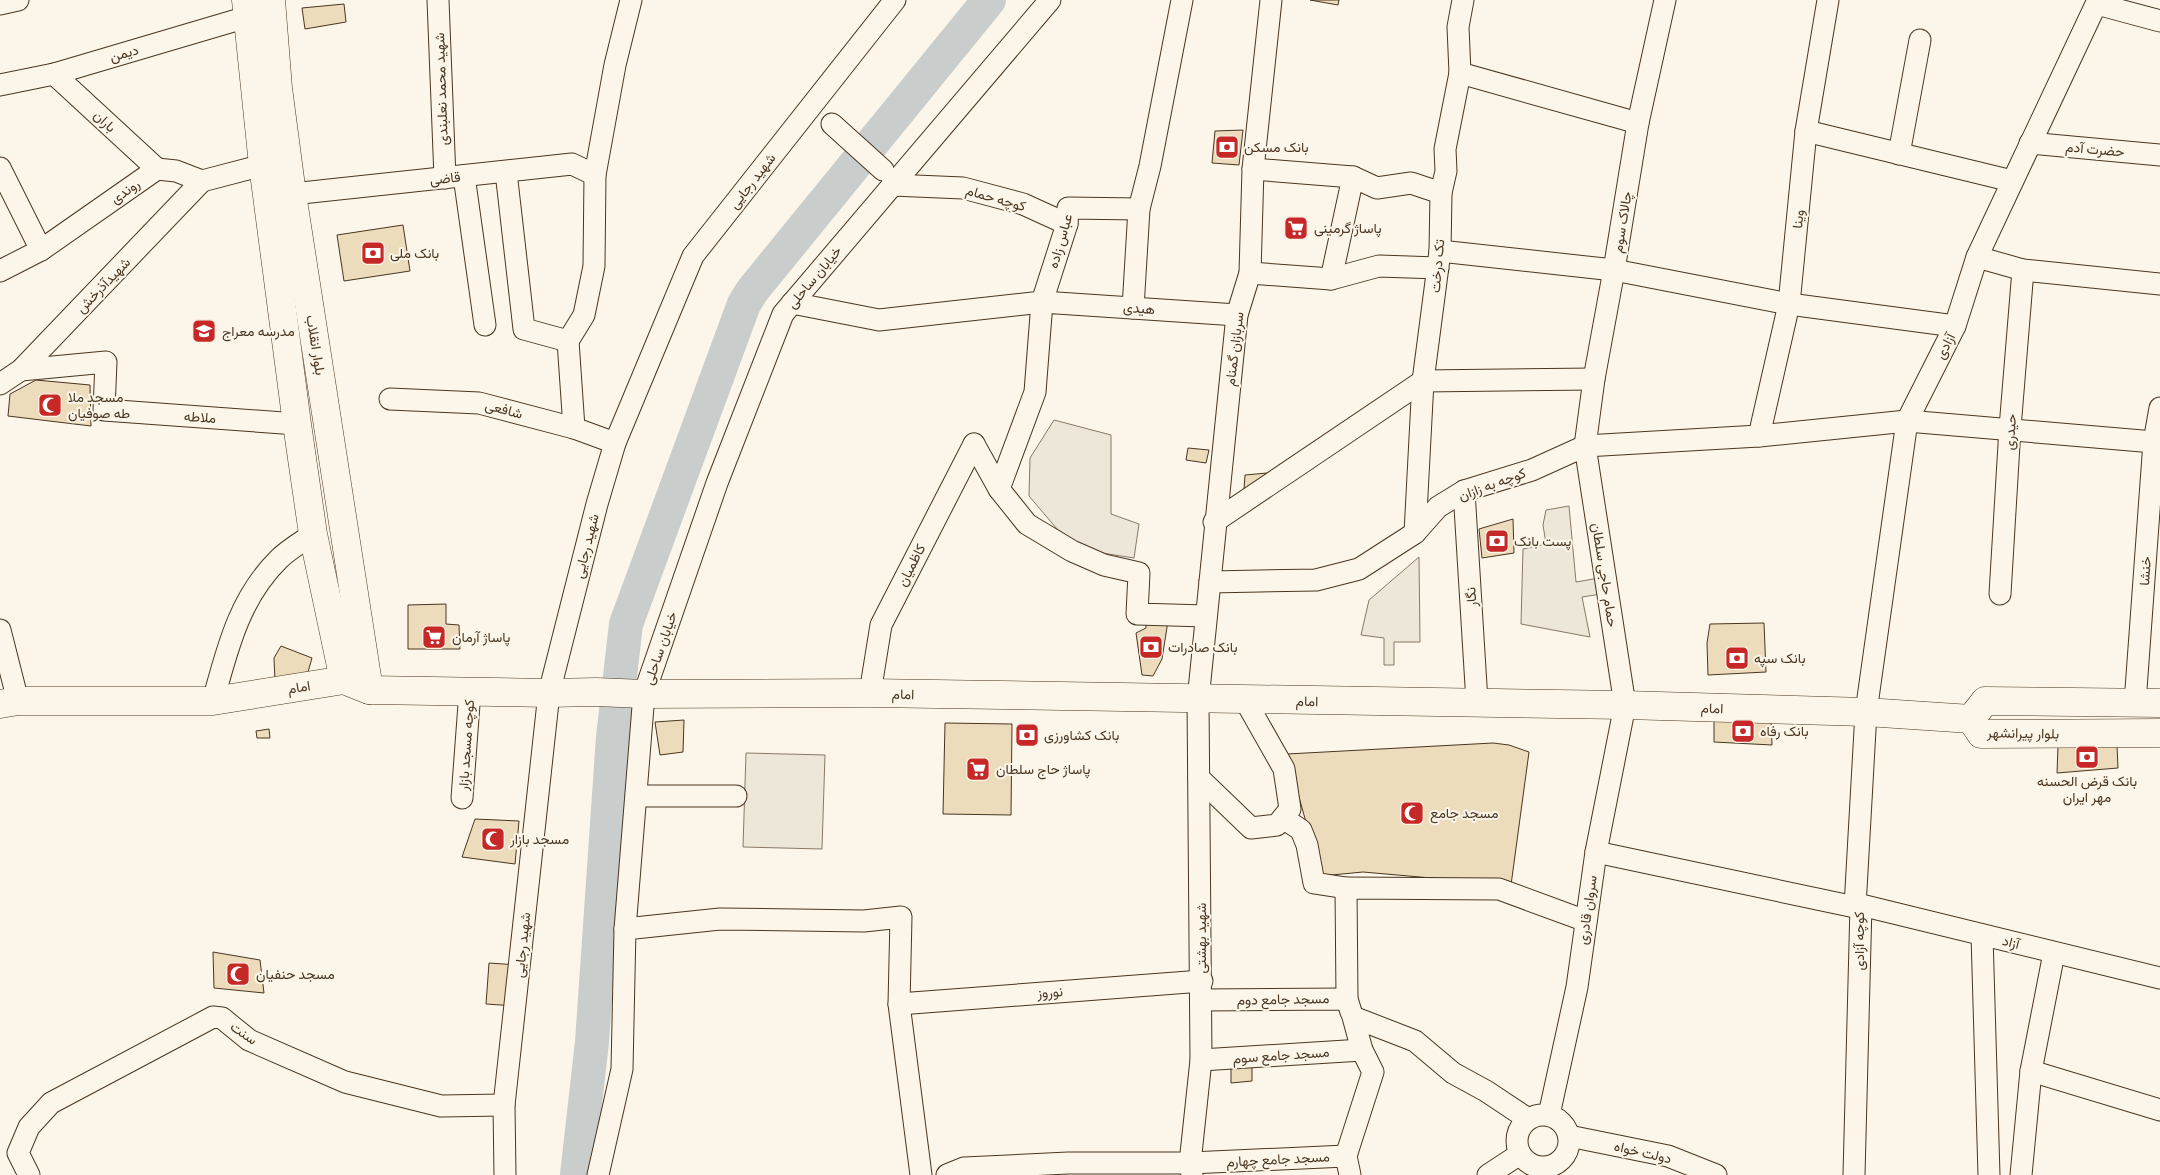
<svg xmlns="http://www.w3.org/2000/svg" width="2160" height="1175" font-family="'Archivo Narrow',Vazirmatn,sans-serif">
	<rect width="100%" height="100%" fill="#fbf6e9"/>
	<g fill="#ede7d9" stroke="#887966">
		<polygon points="1054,420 1111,435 1111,514 1139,524 1134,558 1089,551 1057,529 1029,496 1030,458"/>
		<polygon points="1569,506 1576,582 1605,577 1608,593 1582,597 1590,637 1521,624 1523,549 1546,544 1543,525 1546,510"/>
		<polygon points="1419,557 1420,642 1394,642 1394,665 1384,665 1384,638 1361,635 1369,600"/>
		<polygon points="746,753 825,755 822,849 743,847"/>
	</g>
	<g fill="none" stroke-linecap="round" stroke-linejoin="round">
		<polyline stroke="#c9cecd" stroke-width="34" points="577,1175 592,1042 613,737 626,624 744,304 752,291 989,0"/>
	</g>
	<g fill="#ecdcbc" stroke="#4a3520">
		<polygon points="1310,0 1339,0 1338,5"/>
		<polygon points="344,4 346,22 305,29 302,8"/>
		<polygon points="1243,130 1239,165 1212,163 1215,131"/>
		<polygon points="403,225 410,271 344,281 337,235"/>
		<polygon points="36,380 90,385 91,426 8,416 10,394"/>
		<polygon points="1188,448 1209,450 1206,463 1186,460"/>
		<polygon points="1267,473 1269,489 1244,489 1245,475"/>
		<polygon points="1513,519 1514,553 1482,558 1479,529"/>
		<polygon points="446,604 446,624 459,625 460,649 408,649 408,605"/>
		<polygon points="1146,621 1168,621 1162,659 1153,676 1142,675 1136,633 1146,628"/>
		<polygon points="1764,623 1766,672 1708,675 1707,643 1710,624"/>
		<polygon points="281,646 312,658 308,672 275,681 274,658"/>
		<polygon points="1771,717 1772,745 1714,742 1714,720"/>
		<polygon points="684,720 683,752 660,755 655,722"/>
		<polygon points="945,723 1012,724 1011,815 943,814"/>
		<polygon points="269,729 270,738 257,738 256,731"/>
		<polygon points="1493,743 1509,745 1529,752 1511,885 1363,872 1321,876 1287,754"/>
		<polygon points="2117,745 2118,768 2057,773 2058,746"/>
		<polygon points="475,819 519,821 515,864 462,857"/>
		<polygon points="213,952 260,960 264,993 214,988"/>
		<polygon points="489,963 518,965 515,1006 486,1004"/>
		<polygon points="1252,1063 1252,1081 1231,1083 1231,1066"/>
	</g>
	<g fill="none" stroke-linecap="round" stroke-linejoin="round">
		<g stroke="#4a3520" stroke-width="23">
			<g id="minor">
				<polyline points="438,0 445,178"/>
				<polyline points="0,4 18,0"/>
				<polyline points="2097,4 2160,21"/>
				<polyline points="1460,73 1638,123"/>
				<polyline points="54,74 157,169"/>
				<polyline points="0,85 54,74 247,17"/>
				<polyline points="832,124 883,170"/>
				<polyline points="1806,131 2012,181"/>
				<polyline points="2030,143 2160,155"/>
				<polyline points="1899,154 1920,40"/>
				<polyline points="0,168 41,250"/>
				<polyline points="1253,169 1353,177 1377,188 1411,183 1441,193"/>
				<polyline points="506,172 524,329 568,341 584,315 594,266 595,175 615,65 631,0"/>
				<polyline points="464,176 485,325"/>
				<polyline points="892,185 963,188 1023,204 1067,224"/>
				<polyline points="292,194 572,164 595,175"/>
				<polyline points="1440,251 1614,270 1789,304 1955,326"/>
				<polyline points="1977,257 2023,270 2160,284"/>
				<polyline points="0,271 41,250 157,169 176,171 202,181 263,165"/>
				<polyline points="1250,273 1331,279 1379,266 1438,268"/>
				<polyline points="1331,279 1353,177"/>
				<polyline points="792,303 879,320 1042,302 1067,224 1068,208 1139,209 1150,166 1182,0"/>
				<polyline points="1133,308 1139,209"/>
				<polyline points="568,341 574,428"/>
				<polyline points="21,370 106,362 104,410 297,424"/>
				<polyline points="0,384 21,370 202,181"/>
				<polyline points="390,399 479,403 574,428 615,443"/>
				<polyline points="1759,436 1789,304 1806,131 1828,0"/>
				<polyline points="974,444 999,489 1035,392 1042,302 1237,315"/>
				<polyline points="999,489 1027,524 1072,551 1104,565 1139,573 1137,614 1206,616"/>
				<polyline points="1464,491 1477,702"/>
				<polyline points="1214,522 1423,381 1594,379"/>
				<polyline points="1415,533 1423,381 1440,251 1441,193 1446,171 1445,149 1460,73 1458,27 1463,0"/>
				<polyline points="1210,582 1316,580 1359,569 1415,533 1438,507 1464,491 1532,470 1585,446 1759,436 1907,421 2154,442"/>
				<polyline points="2000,594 2010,428 2023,270"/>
				<polyline points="0,630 18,701"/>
				<polyline points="870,693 881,625 974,444"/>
				<path d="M213 701C227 650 239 598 279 559 289 549 302 542 313 534"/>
				<polyline points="2135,703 2154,442 2160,408"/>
				<polyline points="1199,778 1251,828 1277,825 1290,809 1284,769 1245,700"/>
				<polyline points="637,796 736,796"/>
				<polyline points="462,798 470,691"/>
				<polyline points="1283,818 1301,830 1307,845 1314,883 1346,888"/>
				<polyline points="1596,852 1855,907"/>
				<polyline points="1861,905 2160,978"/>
				<polyline points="625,929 720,919 864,921 901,917 899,1004 921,1175"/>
				<polyline points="1982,935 1989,1175"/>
				<polyline points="1347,999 1346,888 1499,889 1586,921"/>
				<polyline points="1201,1000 1347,999 1351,1012"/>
				<polyline points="899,1004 1202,981"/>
				<polyline points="1201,1060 1362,1050"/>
				<polyline points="2031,1071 2160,1110"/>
				<circle cx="1543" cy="1141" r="26"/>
				<polyline points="1549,1115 1577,987 1596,852 1625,705 1585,446 1594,379 1614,270 1638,123 1665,0"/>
				<polyline points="1569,1136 1668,1156 1716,1175"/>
				<polyline points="1346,1156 1373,1072 1362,1050 1353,1017 1415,1041 1453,1073 1486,1091 1528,1119"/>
				<polyline points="29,1175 18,1153 29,1127 51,1103 213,1017 222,1018 249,1040 345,1082 441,1106 504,1105"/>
				<polyline points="505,1175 504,1105 549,693 597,504 615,443 693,256 895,0"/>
				<polyline points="598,1175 622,1069 625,929 644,694 717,483 783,314 1050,0"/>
				<polyline points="947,1175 964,1168 1068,1163 1190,1163 1346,1156 1350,1175"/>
				<polyline points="1192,1175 1190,1163 1201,1060 1198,700 1237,315 1250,273 1253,169 1271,0"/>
				<polyline points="1488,1175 1520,1154"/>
				<polyline points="1854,1175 1861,905 1855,907 1866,712 1907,421 1955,326 1977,257 2098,0"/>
				<polyline points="2021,1175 2031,1071 2054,953"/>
			</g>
		</g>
		<g stroke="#4a3520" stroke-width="29">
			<g id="major">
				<polyline points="246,0 263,165 297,424 313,534 344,680"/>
				<polyline points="271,0 278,88 292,194 369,690"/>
				<polyline points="0,704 18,701 213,701 344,680 369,690 549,693 596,692 644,694 870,693 1625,705 1866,712 1971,719"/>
				<polyline points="1971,719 1985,701 2160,703"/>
				<polyline points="1971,719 1981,734 2160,733"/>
			</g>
		</g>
		<use href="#minor" stroke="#fbf6e9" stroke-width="21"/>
		<use href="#major" stroke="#fbf6e9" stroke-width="28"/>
	</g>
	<defs>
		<g id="bank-square" transform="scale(1.25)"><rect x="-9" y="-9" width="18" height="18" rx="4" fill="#c62828" stroke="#fbf6e9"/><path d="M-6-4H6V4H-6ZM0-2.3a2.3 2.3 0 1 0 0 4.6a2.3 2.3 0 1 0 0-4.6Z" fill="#fff"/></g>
		<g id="supermarket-square" transform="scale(1.25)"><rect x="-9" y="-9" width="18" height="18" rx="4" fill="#c62828" stroke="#fbf6e9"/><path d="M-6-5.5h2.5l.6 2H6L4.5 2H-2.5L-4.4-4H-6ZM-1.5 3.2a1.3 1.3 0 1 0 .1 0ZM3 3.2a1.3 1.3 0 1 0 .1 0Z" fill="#fff"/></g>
		<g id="school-square" transform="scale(1.25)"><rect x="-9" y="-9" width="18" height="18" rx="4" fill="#c62828" stroke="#fbf6e9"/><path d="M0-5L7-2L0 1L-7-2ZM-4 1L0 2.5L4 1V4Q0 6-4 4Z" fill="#fff"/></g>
		<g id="mosque-square" transform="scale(1.25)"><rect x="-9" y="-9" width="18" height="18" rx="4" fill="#c62828" stroke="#fbf6e9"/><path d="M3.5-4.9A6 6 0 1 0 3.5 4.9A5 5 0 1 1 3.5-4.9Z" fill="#fff"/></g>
	</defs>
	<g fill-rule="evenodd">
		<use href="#bank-square" x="1227" y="147"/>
		<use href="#supermarket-square" x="1296" y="228"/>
		<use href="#bank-square" x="373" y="253"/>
		<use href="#school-square" x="204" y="331"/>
		<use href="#mosque-square" x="50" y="405"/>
		<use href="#bank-square" x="1497" y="541"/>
		<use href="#supermarket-square" x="434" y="637"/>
		<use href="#bank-square" x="1151" y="647"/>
		<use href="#bank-square" x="1737" y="658"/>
		<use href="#bank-square" x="1743" y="731"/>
		<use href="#bank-square" x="1027" y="735"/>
		<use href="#bank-square" x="2087" y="757"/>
		<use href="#supermarket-square" x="978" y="769"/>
		<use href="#mosque-square" x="1412" y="813"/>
		<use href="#mosque-square" x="493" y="839"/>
		<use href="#mosque-square" x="238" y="974"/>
	</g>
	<g text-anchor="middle" stroke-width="4" stroke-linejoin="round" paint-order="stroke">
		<g font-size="14" fill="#4a3520" stroke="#fbf6e9">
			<text transform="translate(124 53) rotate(-16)" y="5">دیمن</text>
			<text transform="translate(441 89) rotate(-92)" y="5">شهید محمد نعلبندی</text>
			<text transform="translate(105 121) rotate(43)" y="5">باران</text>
			<text transform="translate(2095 149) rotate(5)" y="5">حضرت آدم</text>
			<text transform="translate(445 178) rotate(-6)" y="5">قاضی</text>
			<text transform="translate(752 181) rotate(-52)" y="5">شهید رجایی</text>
			<text transform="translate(125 191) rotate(-35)" y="5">روندی</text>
			<text transform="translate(996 198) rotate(16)" y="5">کوچه حمام</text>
			<text transform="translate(1798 219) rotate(-84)" y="5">وینا</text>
			<text transform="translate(1622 222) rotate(-81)" y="5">چالاک سوم</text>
			<text transform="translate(1060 241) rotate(-74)" y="5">عباس زاده</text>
			<text transform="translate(1437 266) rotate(-85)" y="5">تک درخت</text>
			<text transform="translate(814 277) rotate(-50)" y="5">خیابان ساحلی</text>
			<text transform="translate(103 285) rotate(-46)" y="5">شهیدآذرخش</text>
			<text transform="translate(1139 308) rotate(4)" y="5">هیدی</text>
			<text transform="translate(316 345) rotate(81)" y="5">بلوار انقلاب</text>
			<text transform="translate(1945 346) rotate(-63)" y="5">آزادی</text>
			<text transform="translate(1234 349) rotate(-83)" y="5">سربازان گمنام</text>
			<text transform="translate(504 409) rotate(15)" y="5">شافعی</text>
			<text transform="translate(200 417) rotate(4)" y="5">ملاطه</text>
			<text transform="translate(2010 432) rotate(-86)" y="5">حیدری</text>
			<text transform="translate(1492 484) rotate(-20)" y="5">کوچه به زازان</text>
			<text transform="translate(586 546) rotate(-76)" y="5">شهید رجایی</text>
			<text transform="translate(911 565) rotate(-63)" y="5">کاظمیان</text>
			<text transform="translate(2145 571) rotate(-86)" y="5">خنشا</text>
			<text transform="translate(1605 575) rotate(81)" y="5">حمام حاجی سلطان</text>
			<text transform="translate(1471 597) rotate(-94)" y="5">نگار</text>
			<text transform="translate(660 648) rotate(-71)" y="5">خیابان ساحلی</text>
			<text transform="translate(299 687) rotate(-9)" y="5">امام</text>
			<text transform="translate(903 694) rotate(1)" y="5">امام</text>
			<text transform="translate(1307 701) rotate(1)" y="5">امام</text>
			<text transform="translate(1712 708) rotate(2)" y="5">امام</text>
			<text transform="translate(2023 733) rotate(1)" y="5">بلوار پیرانشهر</text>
			<text transform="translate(466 745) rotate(-86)" y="5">کوچه مسجد بازار</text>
			<text transform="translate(1587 910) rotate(-82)" y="5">سروان قادری</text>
			<text transform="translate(1201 938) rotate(-90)" y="5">شهید بهشتی</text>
			<text transform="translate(1859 941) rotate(-90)" y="5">کوچه آزادی</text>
			<text transform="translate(2011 942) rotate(14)" y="5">آزاد</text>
			<text transform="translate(522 945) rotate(-84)" y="5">شهید رجایی</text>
			<text transform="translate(1050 992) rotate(-4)" y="5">نوروز</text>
			<text transform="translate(1283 999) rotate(-1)" y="5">مسجد جامع دوم</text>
			<text transform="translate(244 1033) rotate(35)" y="5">سنت</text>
			<text transform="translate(1281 1055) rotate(-4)" y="5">مسجد جامع سوم</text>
			<text transform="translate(1643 1152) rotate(13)" y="5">دولت خواه</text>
			<text transform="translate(1278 1159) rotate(-3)" y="5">مسجد جامع چهارم</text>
		</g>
		<g font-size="14" fill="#4a3520" stroke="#fbf6e9" text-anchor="start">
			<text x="1244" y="152">بانک مسکن</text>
			<text x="1314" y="233">پاساژ گرمینی</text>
			<text x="390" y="258">بانک ملی</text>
			<text x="222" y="336">مدرسه معراج</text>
			<text x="68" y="402">مسجد ملا<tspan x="68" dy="16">طه صوفیان</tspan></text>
			<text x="1514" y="546">پست بانک</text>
			<text x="452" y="642">پاساژ آرمان</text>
			<text x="1168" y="652">بانک صادرات</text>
			<text x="1754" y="663">بانک سپه</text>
			<text x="1760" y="736">بانک رفاه</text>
			<text x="1044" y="740">بانک کشاورزی</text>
			<text x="996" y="774">پاساژ حاج سلطان</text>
			<text x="2087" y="786" text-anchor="middle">بانک قرض الحسنه<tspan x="2087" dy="16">مهر ایران</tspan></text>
			<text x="1430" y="818">مسجد جامع</text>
			<text x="510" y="844">مسجد بازار</text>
			<text x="256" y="979">مسجد حنفیان</text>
		</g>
	</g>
</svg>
